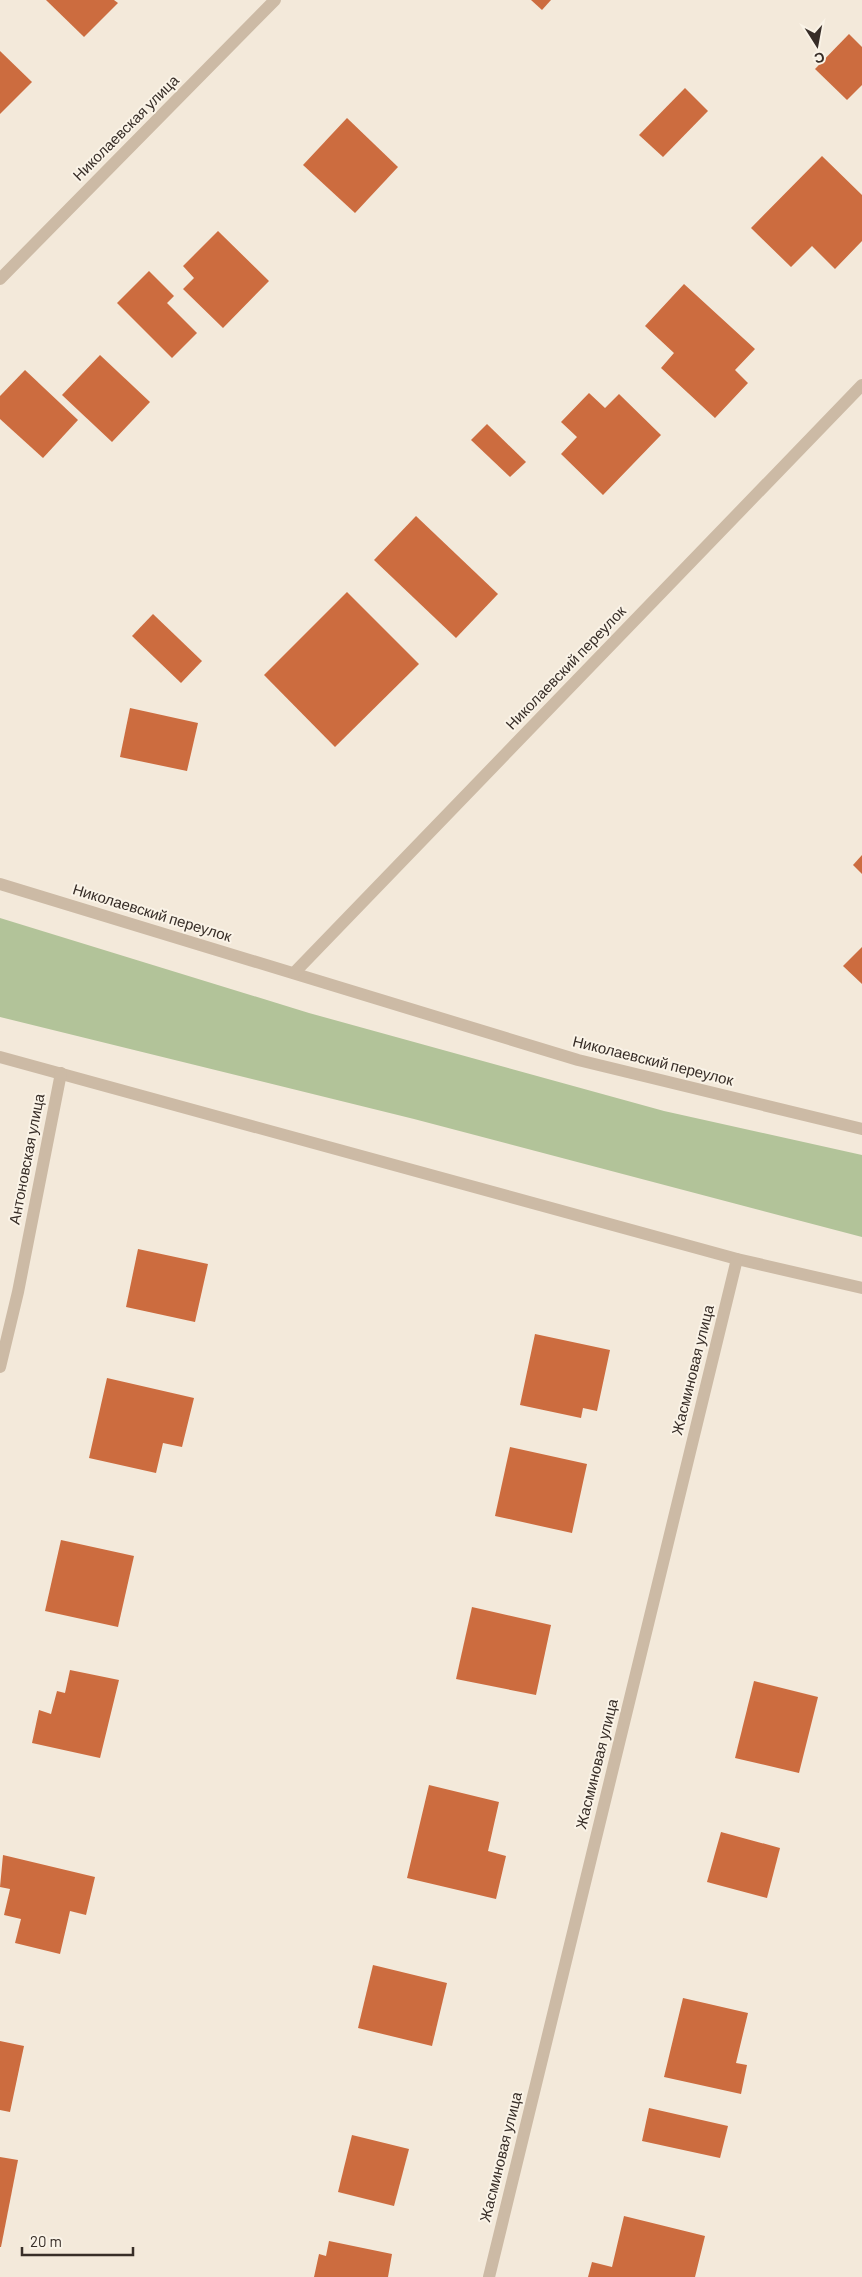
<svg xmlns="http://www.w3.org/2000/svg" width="862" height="2277" font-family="Barlow,sans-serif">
	<rect width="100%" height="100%" fill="#f3e9da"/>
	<polygon fill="#b2c399" points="0,918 309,1013 664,1111 862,1155 862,1237 414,1119 0,1017"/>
	<g fill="#cc6c3f">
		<polygon points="46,0 114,0 118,3 84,37"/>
		<polygon points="531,0 551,0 542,10"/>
		<polygon points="849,34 862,47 862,85 847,100 815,69"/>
		<polygon points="0,51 32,82 0,114"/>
		<polygon points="685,88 708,111 663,157 639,135"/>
		<polygon points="347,118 398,167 355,213 303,165"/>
		<polygon points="822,156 862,195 862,241 835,269 812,246 791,267 751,228"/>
		<polygon points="218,231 269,281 223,328 183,289 194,278 183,266"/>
		<polygon points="149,271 174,296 167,303 197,333 172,358 117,303"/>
		<polygon points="684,284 755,349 735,370 748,383 715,418 661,368 674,353 645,326"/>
		<polygon points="100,355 150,402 112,442 62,395"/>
		<polygon points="25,370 78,420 43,458 0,419 0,396"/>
		<polygon points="589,393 605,408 619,394 661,435 603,495 561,454 577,437 561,422"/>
		<polygon points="487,424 526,462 510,477 471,440"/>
		<polygon points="416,516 498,594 456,638 374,560"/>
		<polygon points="347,592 419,664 335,747 264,675"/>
		<polygon points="153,614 202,661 181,683 132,636"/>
		<polygon points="130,708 198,723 187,771 120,757"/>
		<polygon points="862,855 862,874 853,865"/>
		<polygon points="862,947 862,984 843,966"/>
		<polygon points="138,1249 208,1264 195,1322 126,1307"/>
		<polygon points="535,1334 610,1350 597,1411 583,1408 581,1418 520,1405"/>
		<polygon points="107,1378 194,1398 182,1447 163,1443 156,1473 89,1458"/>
		<polygon points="510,1447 587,1464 572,1533 495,1516"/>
		<polygon points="61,1540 134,1556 118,1627 45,1611"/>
		<polygon points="472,1607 551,1625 536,1695 456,1679"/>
		<polygon points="70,1670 119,1680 100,1758 32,1743 39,1710 51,1714 57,1691 65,1693"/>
		<polygon points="754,1681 818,1697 799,1773 735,1758"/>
		<polygon points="429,1785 499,1802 488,1851 506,1856 496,1899 407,1878"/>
		<polygon points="721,1832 780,1848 767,1898 707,1882"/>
		<polygon points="3,1855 95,1877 86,1915 70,1911 60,1954 15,1943 21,1919 4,1915 10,1889 0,1887"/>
		<polygon points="373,1965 447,1983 432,2046 358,2028"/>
		<polygon points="683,1998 748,2013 736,2063 747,2065 741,2094 664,2077"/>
		<polygon points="0,2041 24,2046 10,2112 0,2110"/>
		<polygon points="649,2108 728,2126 720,2158 642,2141"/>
		<polygon points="352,2135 409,2149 394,2206 338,2192"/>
		<polygon points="0,2157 18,2160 1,2247 0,2247"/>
		<polygon points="624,2216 705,2236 695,2277 588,2277 592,2262 612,2267"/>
		<polygon points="329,2241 392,2254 388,2277 314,2277 319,2254 326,2256"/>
	</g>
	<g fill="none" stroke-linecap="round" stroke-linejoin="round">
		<g stroke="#ccbaa5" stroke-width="12">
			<polyline points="0,279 275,0"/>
			<polyline points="0,884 578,1060 862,1129"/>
			<polyline points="294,973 862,385"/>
			<polyline points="0,1057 737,1259 862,1288"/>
			<polyline points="0,1367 18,1292 61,1073"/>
			<polyline points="489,2277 737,1259"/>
		</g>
	</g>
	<g text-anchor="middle" stroke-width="4" stroke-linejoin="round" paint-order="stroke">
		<g font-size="15" fill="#372d27" stroke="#faf3e7">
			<text transform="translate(126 128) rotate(-45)" y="5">Николаевская улица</text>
			<text transform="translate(566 668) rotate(-46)" y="5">Николаевский переулок</text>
			<text transform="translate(152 913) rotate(17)" y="5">Николаевский переулок</text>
			<text transform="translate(653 1061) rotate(14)" y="5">Николаевский переулок</text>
			<text transform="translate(27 1159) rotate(-79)" y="5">Антоновская улица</text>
			<text transform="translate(693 1370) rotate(-76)" y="5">Жасминовая улица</text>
			<text transform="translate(597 1764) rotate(-76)" y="5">Жасминовая улица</text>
			<text transform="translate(501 2157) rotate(-76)" y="5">Жасминовая улица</text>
		</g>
	</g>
	<g transform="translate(817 45) rotate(169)" stroke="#faf3e7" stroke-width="4" paint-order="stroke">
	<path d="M0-4L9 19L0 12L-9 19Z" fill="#372d27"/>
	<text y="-8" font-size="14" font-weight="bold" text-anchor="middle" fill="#372d27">С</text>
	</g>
	<path d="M22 2247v8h111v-8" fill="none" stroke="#372d27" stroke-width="2.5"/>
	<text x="30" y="2247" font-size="15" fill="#372d27" stroke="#faf3e7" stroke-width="4" paint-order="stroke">20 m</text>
</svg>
